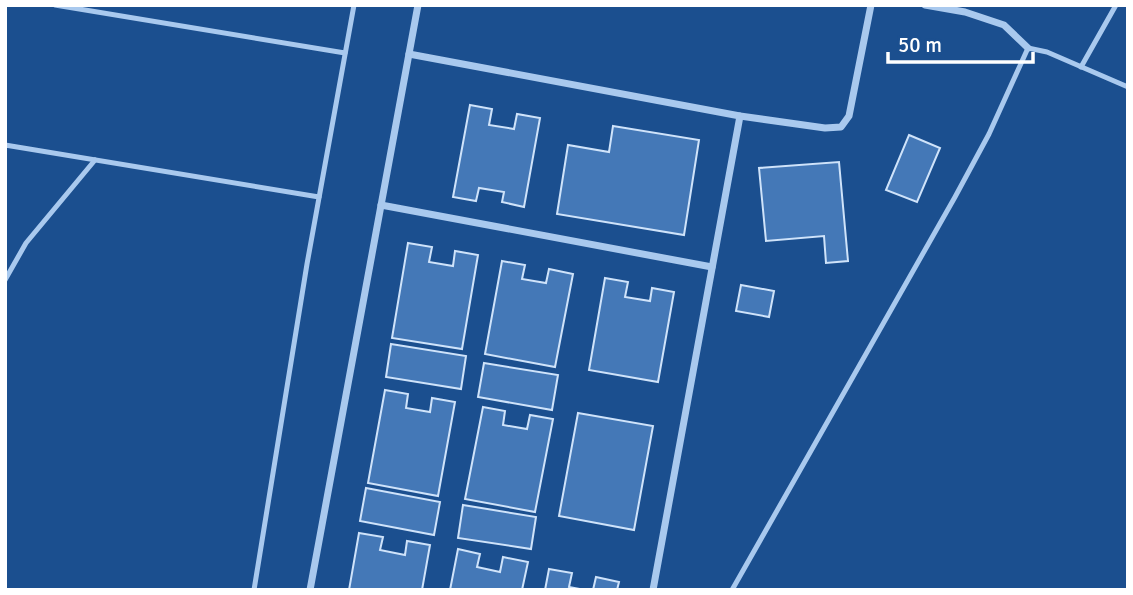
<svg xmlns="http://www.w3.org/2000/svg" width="1133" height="595" font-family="Signika,sans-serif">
	<rect width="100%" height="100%" fill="#1b4f8f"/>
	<g fill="#4478b7" stroke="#cfe3fa" stroke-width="2">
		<polygon points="470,105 492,109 489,125 514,129 517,114 540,118 524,207 502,202 504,192 479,188 476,201 453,197"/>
		<polygon points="613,126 699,140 684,235 557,214 568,145 609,152"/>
		<polygon points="909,135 940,148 917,202 886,190"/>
		<polygon points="839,162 848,261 826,263 824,236 766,241 759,168"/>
		<polygon points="408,243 432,247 429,262 453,266 455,251 478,255 462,349 392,338"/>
		<polygon points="502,261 525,265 522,279 546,283 549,269 573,274 555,367 485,354"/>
		<polygon points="605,278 628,282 625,297 650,301 652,288 674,292 658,382 589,370"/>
		<polygon points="741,285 774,291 769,317 736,311"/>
		<polygon points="391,344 466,356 461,389 386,377"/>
		<polygon points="484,363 558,375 552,410 478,397"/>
		<polygon points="385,390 408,394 406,408 430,412 432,398 455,402 438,496 368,483"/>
		<polygon points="483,407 505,411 503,425 527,429 530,415 553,419 535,512 465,499"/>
		<polygon points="578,413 653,426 634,530 559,516"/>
		<polygon points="366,488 440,502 434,535 360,521"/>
		<polygon points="463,505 536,517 531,549 458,538"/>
		<polygon points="359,533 383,537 380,550 405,555 407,541 430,545 422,590 349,590"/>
		<polygon points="458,549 480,554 477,567 500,572 503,557 528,562 522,590 450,590"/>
		<polygon points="549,569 572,573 569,587 585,590 545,590"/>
		<polygon points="596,577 619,582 617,590 593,590"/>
	</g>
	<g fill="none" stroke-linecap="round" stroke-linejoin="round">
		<g stroke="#a9c9ee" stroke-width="5">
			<polyline points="55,5 345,53"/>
			<polyline points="1081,67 1116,5"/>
			<polyline points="5,145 319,197"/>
			<polyline points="5,280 26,243 95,160"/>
			<polyline points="254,590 307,264 354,5"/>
			<polyline points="732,590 955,197 989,134 1028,48 1047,52 1128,87"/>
		</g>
		<g stroke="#a9c9ee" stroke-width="7">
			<polyline points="925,5 965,12 1004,25 1028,48"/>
			<polyline points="409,54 740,116 825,128 841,127 849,116 871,5"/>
			<polyline points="381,205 712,267"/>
			<polyline points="310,590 418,5"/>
			<polyline points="653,590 740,116"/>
		</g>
	</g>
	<rect width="1133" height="595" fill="none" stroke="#ffffff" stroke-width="14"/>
	<path d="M888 52v10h145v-10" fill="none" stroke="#ffffff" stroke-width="3.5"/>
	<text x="898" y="52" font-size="21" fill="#ffffff" stroke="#1b4f8f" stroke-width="5" paint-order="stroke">50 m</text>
</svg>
